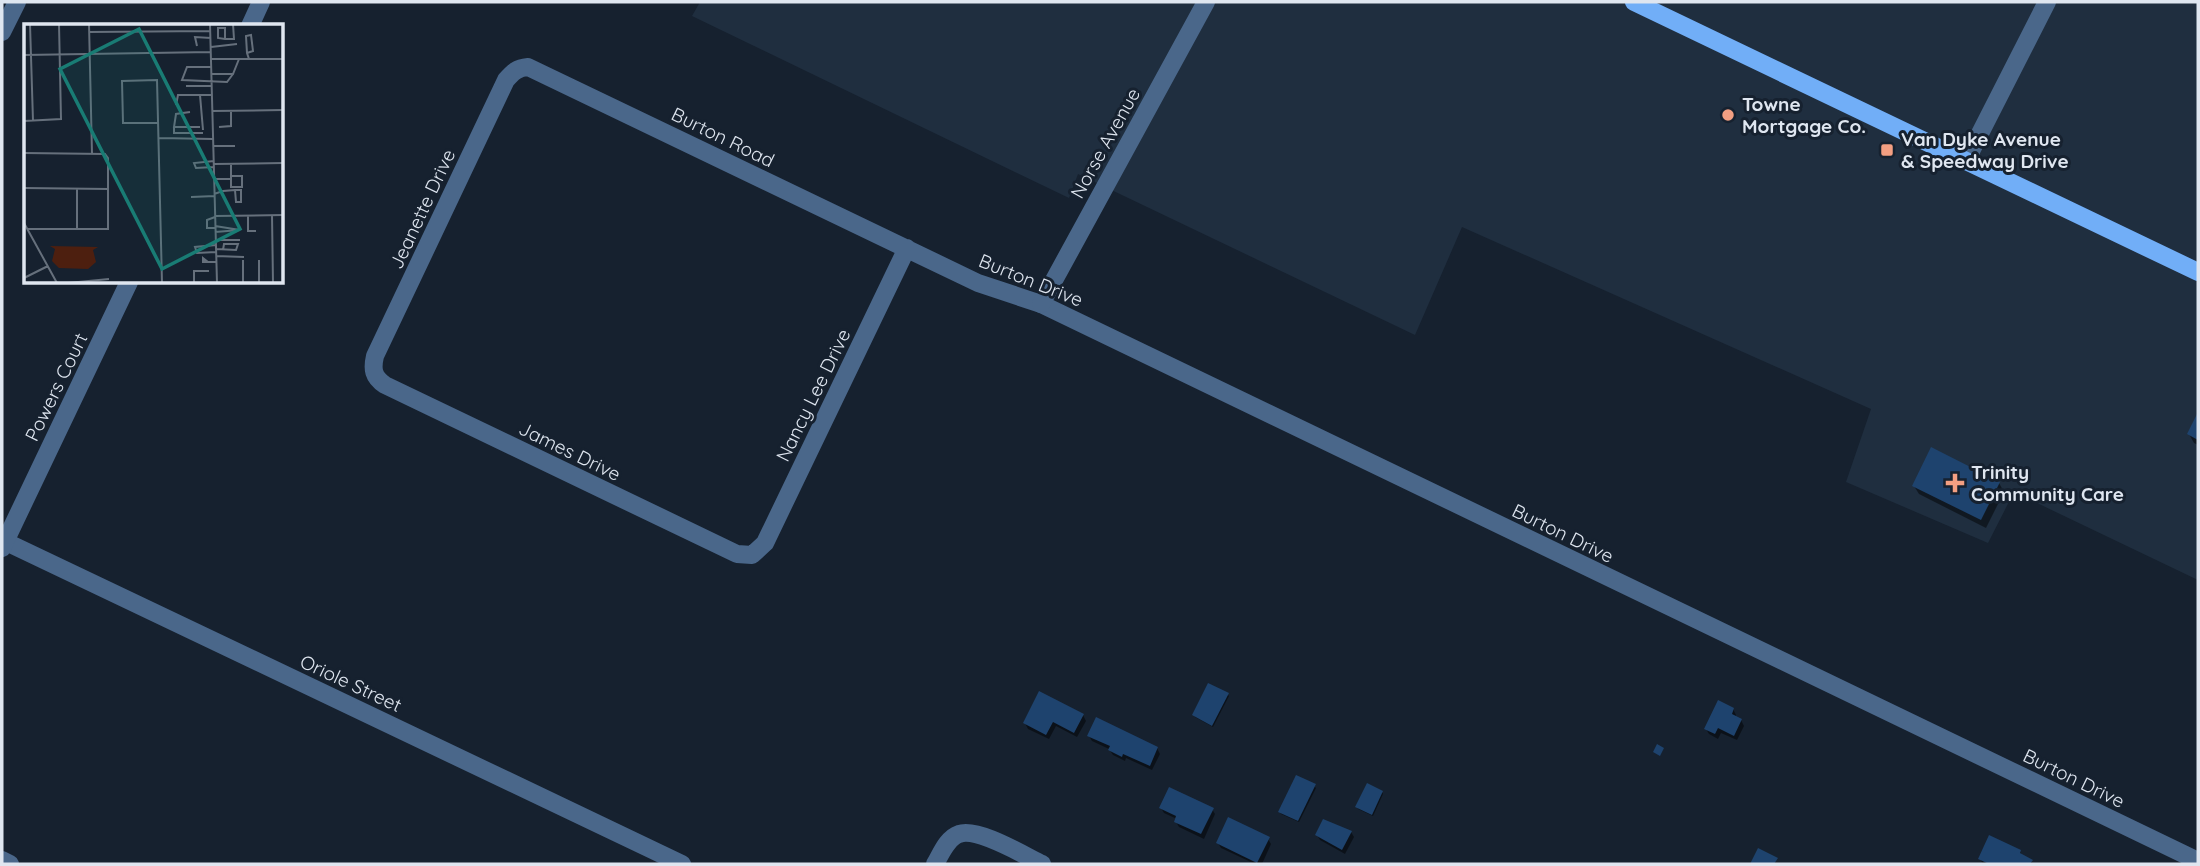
<svg xmlns="http://www.w3.org/2000/svg" width="2200" height="866" font-family="Quicksand,sans-serif">
	<rect width="100%" height="100%" fill="#16212f"/>
	<polygon fill="#1f2e3f" points="700,2 2198,2 2198,580 2014,492 1988,543 1846,482 1871,409 1462,227 1415,335 1078,174 1069,198 692,16"/>
	<g fill="#0007">
		<polygon points="2198,416 2198,445 2194,443 2189,434"/>
		<polygon points="1999,483 2004,492 1986,528 1919,494 1914,486"/>
		<polygon points="1227,694 1229,696 1213,727 1195,717 1194,715"/>
		<polygon points="1733,709 1736,715 1735,717 1741,720 1744,726 1737,740 1721,733 1718,739 1709,734 1706,729"/>
		<polygon points="1083,715 1086,721 1077,737 1056,726 1049,739 1028,729 1025,723"/>
		<polygon points="1089,736 1157,748 1160,754 1152,770 1126,758 1125,761 1113,755 1109,749 1092,741"/>
		<polygon points="1314,786 1316,788 1299,822 1281,814 1280,812"/>
		<polygon points="1382,792 1383,794 1373,816 1358,809 1357,807"/>
		<polygon points="1161,808 1212,809 1215,814 1204,839 1179,827 1176,822 1177,819 1164,813"/>
		<polygon points="1351,832 1354,837 1345,854 1320,840 1317,835"/>
		<polygon points="1268,839 1271,844 1262,864 1255,864 1221,848 1218,843"/>
		<polygon points="2020,852 2023,857 2031,861 2033,864 1983,864 1980,859"/>
	</g>
	<g fill="#1e436e">
		<polygon points="2198,412 2198,440 2187,434"/>
		<polygon points="1931,447 2000,482 1981,520 1912,486"/>
		<polygon points="1208,683 1229,693 1212,726 1192,715"/>
		<polygon points="1039,691 1084,714 1074,733 1053,722 1046,735 1023,723"/>
		<polygon points="1718,700 1734,708 1732,714 1742,719 1734,736 1718,728 1715,734 1704,729"/>
		<polygon points="1096,717 1158,747 1150,766 1123,754 1122,757 1108,750 1110,746 1087,736"/>
		<polygon points="1657,744 1664,748 1660,756 1653,752"/>
		<polygon points="1296,775 1316,784 1298,821 1278,812"/>
		<polygon points="1367,783 1383,791 1372,815 1355,807"/>
		<polygon points="1169,787 1214,808 1201,834 1174,822 1176,816 1159,808"/>
		<polygon points="1228,817 1270,837 1257,863 1216,843"/>
		<polygon points="1323,819 1352,831 1342,850 1315,835"/>
		<polygon points="1989,835 2021,850 2020,853 2033,860 2030,864 1989,864 1978,859"/>
		<polygon points="1758,848 1778,858 1774,864 1750,864"/>
	</g>
	<g fill="none" stroke-linecap="round" stroke-linejoin="round">
		<g stroke="#4a678a" stroke-width="18">
			<polyline points="250,26 261,2"/>
			<polyline points="2,32 17,2"/>
			<polyline points="1966,161 2047,2"/>
			<path d="M907 248 765 543 752 555 737 554 385 385C373 377 372 369 375 356L506 80C513 72 517 68 528 67L978 283 1041 304 2198 861"/>
			<polyline points="1041,304 1206,2"/>
			<polyline points="2,540 682,864"/>
			<polyline points="2,548 129,282"/>
			<polyline points="2,860 10,864"/>
			<path d="M935 864C941 854 947 838 959 834 978 827 1025 856 1042 864"/>
		</g>
		<polyline stroke="#71aef7" stroke-width="18" points="1634,2 2198,272"/>
	</g>
	<g fill="#f39f82" stroke="#16212f" stroke-width="2.5">
		<circle cx="1728" cy="115" r="7"/>
		<rect x="1880" y="143" width="14" height="14" rx="3.5"/>
		<path d="M1951.5 472.5h7v7h7v7h-7v7h-7v-7h-7v-7h7z"/>
	</g>
	<g text-anchor="middle" stroke-width="6" stroke-linejoin="round" paint-order="stroke">
		<g font-size="19" font-weight="bold" fill="#dfe6f0" stroke="#16212f" text-anchor="start">
			<text x="1742" y="111">Towne<tspan x="1742" dy="22">Mortgage Co.</tspan></text>
			<text x="1901" y="146">Van Dyke Avenue<tspan x="1901" dy="22">&amp; Speedway Drive</tspan></text>
			<text x="1971" y="479">Trinity<tspan x="1971" dy="22">Community Care</tspan></text>
		</g>
		<g font-size="19" fill="#dfe6f0" stroke="#16212f">
			<text transform="translate(723 137) rotate(26)" y="7">Burton Road</text>
			<text transform="translate(1105 143) rotate(-61)" y="7">Norse Avenue</text>
			<text transform="translate(422 209) rotate(-65)" y="7">Jeanette Drive</text>
			<text transform="translate(1031 280) rotate(22)" y="7">Burton Drive</text>
			<text transform="translate(56 387) rotate(-64)" y="7">Powers Court</text>
			<text transform="translate(813 395) rotate(-64)" y="7">Nancy Lee Drive</text>
			<text transform="translate(570 451) rotate(26)" y="7">James Drive</text>
			<text transform="translate(1563 533) rotate(26)" y="7">Burton Drive</text>
			<text transform="translate(351 683) rotate(25)" y="7">Oriole Street</text>
			<text transform="translate(2074 778) rotate(26)" y="7">Burton Drive</text>
		</g>
	</g>
	<g transform="translate(24 24)">
		<rect width="259" height="259" fill="#16212f"/>
		<path d="M26 222 74 223 69 226 72 238 64 245 35 244 28 237 31 225Z" fill="#4d1f0f"/>
		<path fill="none" stroke="#66707c" stroke-width="2" d="M6 0 9 97M65 0 68 130M186 0 193 259M65 8 186 7M201 15V4H194V14L201 15H210L209 0M173 22 171 13 187 14M187 23 213 20M223 29 229 27 227 11 222 12 223 29 225 35M0 31 187 28M187 35H259M187 43H163L158 56 203 58 209 50M187 50H209L215 35M162 62H188M176 71 179 106M152 81 154 71H188M188 87 259 86M166 88 152 90 150 103H176M0 97 37 95 35 0M134 99H99L98 57 133 56 138 259M150 103V109H179M195 103 207 102V87M135 114 189 115M189 122H211M0 129 81 130 84 134V205H3M190 137 170 139 172 144 190 143M190 140 259 139M207 152H218V163H207V155M190 155H207V140M0 164 85 165M53 165V205M190 170 199 167 211 166H217V178H212L211 166M167 173 191 172M248 191 249 259M191 192 259 191M224 192V207H232M191 193 183 196V204H191M0 199 33 259M191 202 216 206 191 208M192 216H216M192 221 171 223 173 229 192 228M192 225 212 226 214 220H200L199 226M192 232 220 233M219 236V259M235 236V259M184 238 179 234V238H192M0 254 24 242M44 259 85 255M170 259V247H185"/>
		<path fill="#197c74" fill-opacity="0.15" stroke="#197c74" stroke-width="3.5" d="M115 5 216 205 138 245 36 45Z"/>
		<rect width="259" height="259" fill="none" stroke="#dfe6f0" stroke-width="3.5"/>
	</g>
	<rect width="2200" height="866" fill="none" stroke="#dfe6f0" stroke-width="7"/>
</svg>
